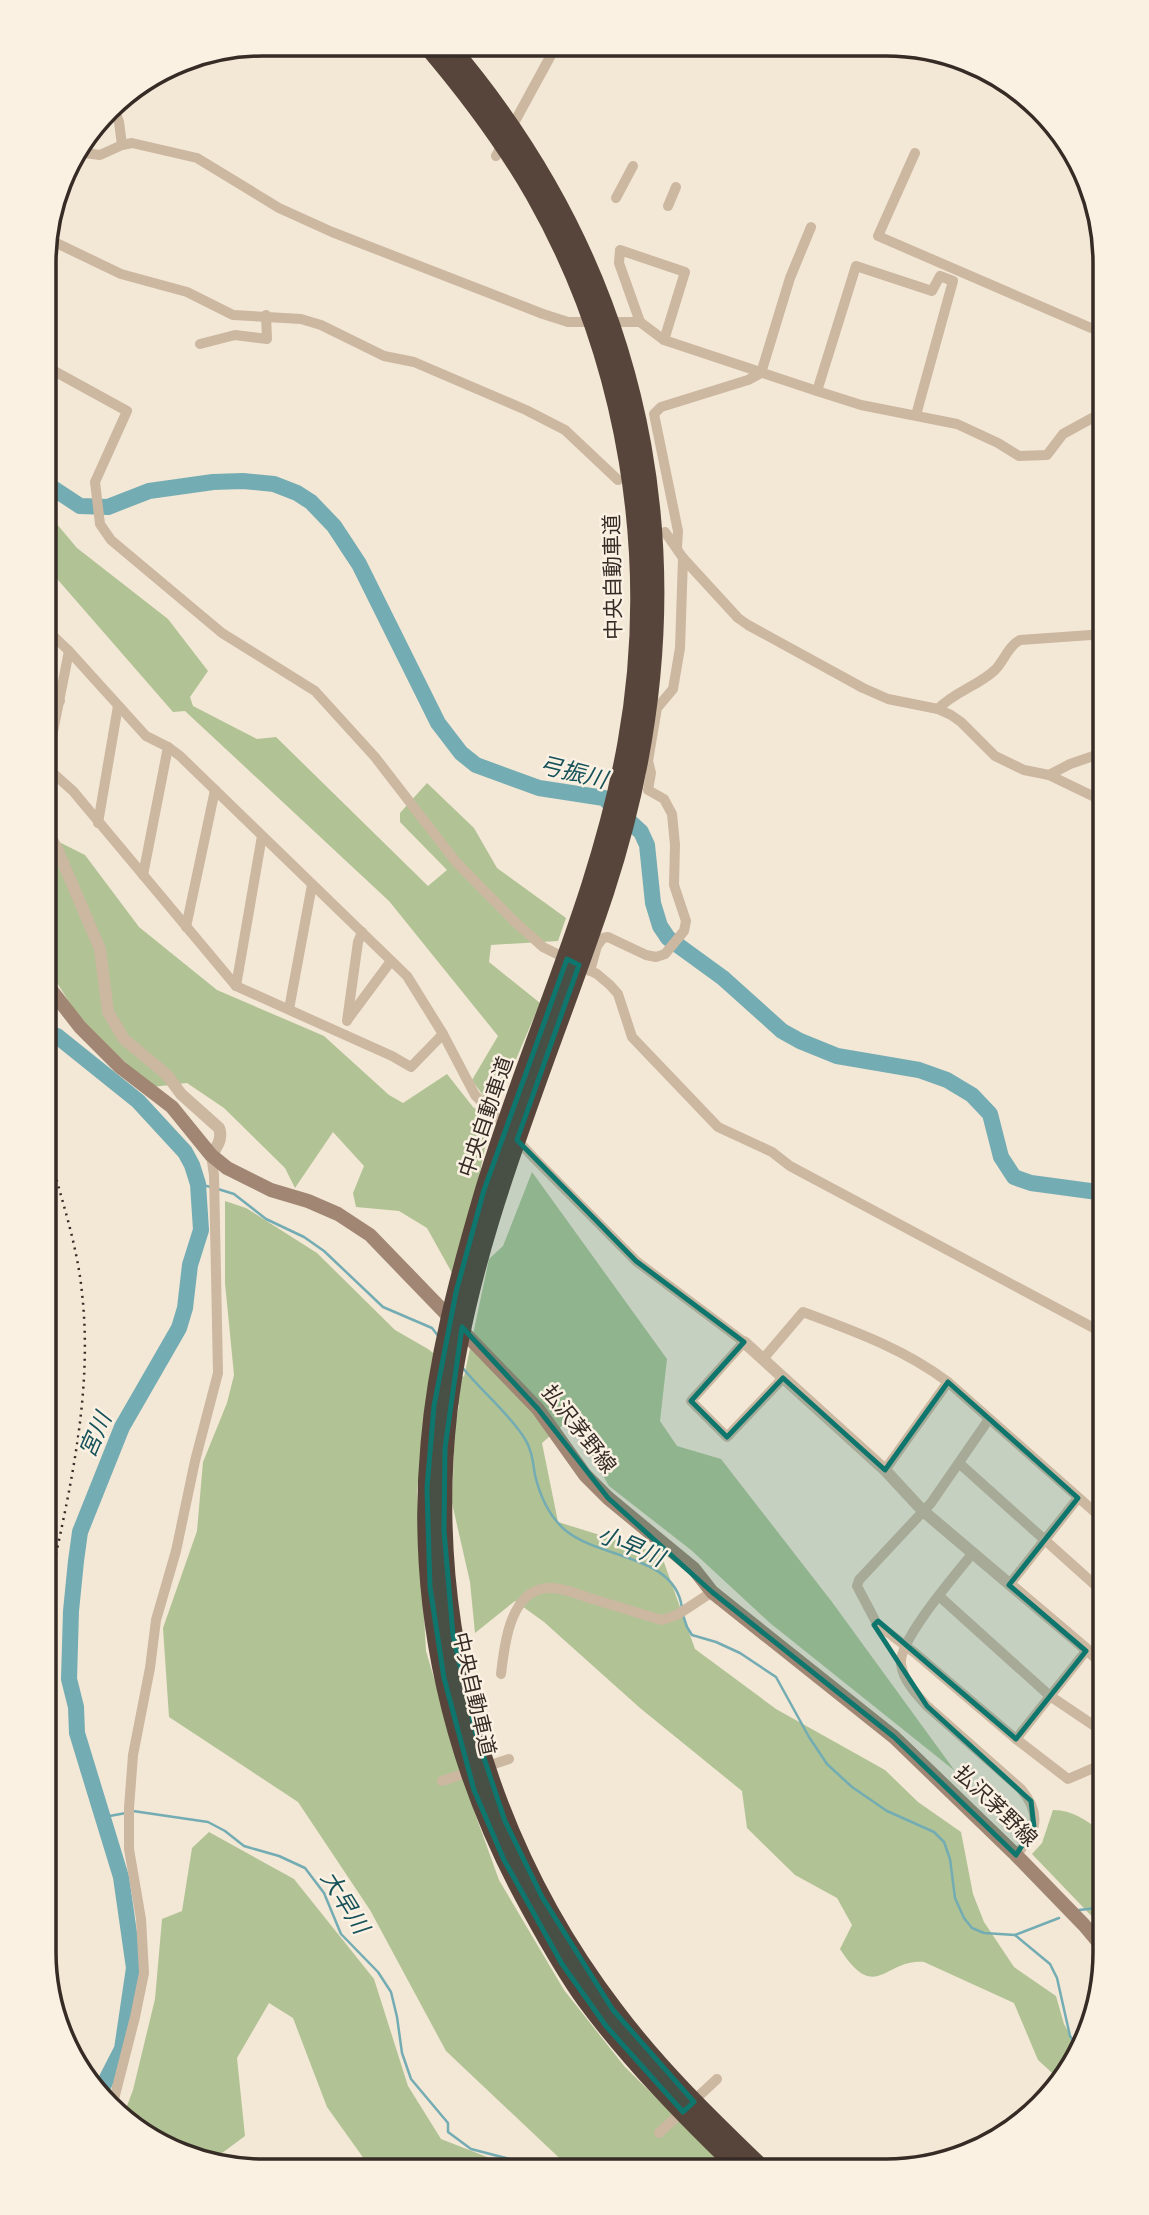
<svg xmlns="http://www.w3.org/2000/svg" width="1149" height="2215" font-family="Karla,'Noto Sans JP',sans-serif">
	<rect width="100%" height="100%" fill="#f3e7d6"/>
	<g fill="#b1c395">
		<polygon points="45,510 77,548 168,619 208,671 190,697 193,706 257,739 276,737 428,886 447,870 400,822 400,813 427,783 474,828 497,868 566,918 558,941 491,945 489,962 540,1003 494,1111 472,1080 498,1036 389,901 185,711 173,712 45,565"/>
		<polygon points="45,835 85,855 139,927 217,990 324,1036 389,1095 403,1103 447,1074 473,1107 491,1119 457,1282 427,1228 399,1211 356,1207 353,1193 364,1166 333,1132 295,1188 285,1168 224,1108 187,1083 152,1087 82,1022 45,964"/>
		<path d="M532 1172 667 1359 660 1421 677 1446 721 1459 832 1602 955 1771 770 1623 691 1550 609 1486 570 1419 542 1443 558 1522 661 1554 695 1649 776 1709 885 1770 918 1802 961 1832 973 1894 984 1922 1014 1967 1056 1996 1064 2024 1073 2040 1081 2049 1062 2082 1038 2060 1014 2003 924 1962C885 1958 876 2005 840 1949L852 1925 837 1898 795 1875 747 1828 742 1791 640 1708 544 1622 515 1601 475 1633 470 1582 452 1503 455 1425 459 1405 428 1397 417 1491 426 1651 468 1794 499 1880 564 1990 625 2067 730 2171 572 2170 446 2051 370 1910 298 1802 169 1717 163 1628 197 1531 203 1462 227 1403 234 1375 225 1283V1201L246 1208 317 1253 395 1330 428 1349 464 1377 489 1259 503 1246Z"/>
		<path d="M1053 1810C1073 1810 1090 1822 1105 1835V1930L1032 1854 1042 1843Z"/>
		<polygon points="209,1832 294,1879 374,1979 408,2086 441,2139 515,2168 516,2170 372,2170 327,2107 293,2018 269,2003 237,2058 245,2136 210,2162 167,2149 122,2119 133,2090 155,1999 162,1919 182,1911 192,1848"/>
	</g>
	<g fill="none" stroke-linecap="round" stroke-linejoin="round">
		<g stroke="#73acb3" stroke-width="2.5">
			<polyline points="198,1184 211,1187"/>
			<polyline points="218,1189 234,1194 266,1219 304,1237 324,1251 383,1307 432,1328 439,1337"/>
			<path d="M462 1367C482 1392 508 1412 525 1439 532 1450 533 1463 535 1475 540 1496 549 1516 565 1530 601 1560 675 1554 682 1608"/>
			<polyline points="683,1615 687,1627 692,1635 716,1642 740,1653 776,1677 809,1737 827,1764 852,1787 887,1811 934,1832 944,1842 950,1859 955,1898 964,1918 972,1928 984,1933 1015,1935 1050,1964 1057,1978 1070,2036 1080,2050"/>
			<polyline points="133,1811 208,1822 225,1831 244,1846 279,1856 305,1868 324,1893 341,1934 378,1972 391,1992 397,2017 402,2053 411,2079 448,2123 448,2132 471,2149 521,2162 528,2170"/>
			<polyline points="104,1817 126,1813"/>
			<polyline points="1079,1910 1105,1907"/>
			<polyline points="1015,1935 1059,1918"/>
		</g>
		<g stroke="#73acb3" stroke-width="16">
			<polyline points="45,483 80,506 108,507 149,491 213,482 243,481 274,484 297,493 311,502 334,526 359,564 438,723 461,753 476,765 539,788 604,798 641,832 647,845 653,903 660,926 668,938 723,978 782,1031 800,1041 837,1056 919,1070 947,1080 972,1095 990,1114 1001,1157 1014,1177 1031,1183 1105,1193"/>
			<polyline points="45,1032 57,1036 138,1101 185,1152 192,1165 198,1184 201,1230 190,1265 185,1308 179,1328 122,1427 80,1532 76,1561 71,1611 69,1679 76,1707 77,1733 121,1877 134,1968 122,2049 101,2090"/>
		</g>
		<g stroke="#ccb7a1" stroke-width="10">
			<polyline points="113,106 119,122 122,145"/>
			<polyline points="77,152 100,155 122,145 132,143 197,158 279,208 332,232 543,314 568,322 640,322 664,340 817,391 861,405 957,424 998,443 1019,456 1047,455 1063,434 1105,411"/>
			<polyline points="915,153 878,236 1105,334"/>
			<polyline points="496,156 556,46"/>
			<polyline points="616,198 633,166"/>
			<polyline points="668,206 676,187"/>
			<polyline points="46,238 121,274 187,292 233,315 301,319 321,325 384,356 414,362 526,410 565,430 618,480"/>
			<polyline points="640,322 619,263 620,250 685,272 664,340"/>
			<polyline points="200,344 235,335 267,339 266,315"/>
			<polyline points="45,366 127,411 95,482 100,524 111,540 222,633 315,691 375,757 456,862 514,921 543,947 597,974 610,985 618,994 632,1037 718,1127 772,1152 790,1166 1105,1334"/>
			<polyline points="817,391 856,266 932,291 940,276 953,281 916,415"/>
			<polyline points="665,532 683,558 738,618 748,625 863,688 888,699 938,709 951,715 961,722 995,756 1024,770 1049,775 1105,802"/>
			<polyline points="677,548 678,531 654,414 661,407 748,380 761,373 790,278 811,227"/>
			<polyline points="45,628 69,651 146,736 168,747 180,756 407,976 443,1034 475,1095 533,1157 636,1261 744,1342 691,1401 727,1437 783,1378"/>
			<polyline points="69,651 46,767 73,791 236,986 392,1056 411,1067 443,1034"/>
			<polyline points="45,688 60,701"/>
			<path d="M938 709C954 692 978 686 995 670 1004 661 1008 646 1020 640L1105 634"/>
			<polyline points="1049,775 1070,764 1105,752"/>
			<polyline points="98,823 118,706"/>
			<polyline points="143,875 168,747"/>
			<polyline points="186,927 215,790"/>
			<polyline points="590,971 597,946 603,938 608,937 646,955 656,957 665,954 684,931 686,921 674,885 675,845 672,814 664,799 648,790 651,773 648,761 657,708 673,689 680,648 683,558"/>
			<polyline points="236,986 262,836"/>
			<polyline points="289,1009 312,885"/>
			<polyline points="348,1019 391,961"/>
			<polyline points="347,1021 358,942 362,932"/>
			<path d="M763 1359 803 1312C854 1331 904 1349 948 1382L1105 1521"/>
			<polyline points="989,1419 931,1503 859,1580 857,1586 877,1624 915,1653 1016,1739 1068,1779 1105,1763"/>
			<polyline points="959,1463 1105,1594"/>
			<polyline points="885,1470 948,1382"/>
			<path d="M972 1554C956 1574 898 1641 901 1664 903 1680 916 1694 927 1706L1021 1789C1042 1814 1037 1832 1016 1855"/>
			<polyline points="1009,1585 1078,1498"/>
			<polyline points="939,1596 1050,1696 1105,1733"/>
			<path d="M501 1674C504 1648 509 1597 541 1589 556 1585 574 1593 589 1598 613 1605 637 1613 662 1620L677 1615 712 1592"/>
			<polyline points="1016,1739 1086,1651"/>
			<polyline points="442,1781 509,1759"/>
			<polyline points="112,2107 135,2017 144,1973 141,1919 129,1849 129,1808 133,1755 150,1668 156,1620 176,1551 195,1461 218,1373 214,1175 211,1155"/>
			<polyline points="659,2133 717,2079"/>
		</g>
		<g stroke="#ccb7a1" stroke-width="12">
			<polyline points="45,769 46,767"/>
			<path d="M45 827 58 851 100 949 108 1012 124 1039 167 1075 181 1094 219 1128C223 1138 217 1148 211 1155"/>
			<polyline points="744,1342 885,1470 922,1510 1105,1665"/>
			<path d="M1105 1415C1103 1397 1095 1368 1105 1352"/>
		</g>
		<polyline stroke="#a08673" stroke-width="14" points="45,982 80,1027 120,1067 172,1107 211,1155 227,1168 271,1190 308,1201 338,1214 370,1235 538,1409 585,1475 608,1498 694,1569 712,1592 894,1737 1016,1855 1084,1925 1105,1950"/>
		<g stroke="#57453b" stroke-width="19">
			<path d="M427 45C467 92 504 141 535 195 628 359 660 558 627 743 599 900 528 1043 483 1195 459 1277 437 1359 430 1444 415 1607 452 1768 532 1911 549 1942 566 1972 586 2000 632 2062 687 2118 742 2171"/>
			<path d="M448 45C657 290 704 588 605 891 549 1061 469 1233 448 1411 424 1623 485 1841 614 2010 658 2069 711 2120 764 2171"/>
		</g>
		<path stroke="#362b25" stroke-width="2.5" stroke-dasharray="2 5" stroke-linecap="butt" d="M44 1609C66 1506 94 1400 82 1293 77 1241 58 1189 45 1138"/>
	</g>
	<path fill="#0f766e" fill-opacity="0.2" stroke="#0f766e" stroke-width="5" stroke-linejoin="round" d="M567 959 579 965 517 1140 636 1261 744 1342 691 1401 727 1437 783 1378 885 1470 948 1382 1078 1498 1009 1585 1086 1651 1016 1739 878 1621 874 1625 927 1706 1031 1801 1034 1827 1016 1855 894 1737 712 1592 608 1498 538 1409 462 1327 445 1448 444 1531 453 1635 476 1734 505 1821 542 1897 613 2010 694 2102 683 2112 606 2026 562 1964 504 1860 474 1790 444 1678 430 1587 427 1488 434 1406 456 1292 484 1190Z"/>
	<g text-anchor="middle" stroke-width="5" stroke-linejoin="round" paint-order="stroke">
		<g font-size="21" fill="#362b25" stroke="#fbf1e3">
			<text transform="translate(613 577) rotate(-91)" y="7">中央自動車道</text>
			<text transform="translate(486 1117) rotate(-71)" y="7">中央自動車道</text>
			<text transform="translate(579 1429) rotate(52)" y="7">払沢茅野線</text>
			<text transform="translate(474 1694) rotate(77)" y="7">中央自動車道</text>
			<text transform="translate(996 1806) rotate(44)" y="7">払沢茅野線</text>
		</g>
		<g font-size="23" font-style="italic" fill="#17525a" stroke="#fbf1e3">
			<text transform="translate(573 772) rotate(14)" y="8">弓振川</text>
			<text transform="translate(95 1435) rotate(-66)" y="8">宮川</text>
			<text transform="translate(631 1546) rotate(23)" y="8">小早川</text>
			<text transform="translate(345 1902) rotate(58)" y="8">大早川</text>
		</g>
	</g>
	<path d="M0 0H1149V2215H0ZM263 56H886A207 207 0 0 1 1093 263V1952A207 207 0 0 1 886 2159H263A207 207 0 0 1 56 1952V263A207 207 0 0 1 263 56Z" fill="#fbf1e3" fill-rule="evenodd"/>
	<path fill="none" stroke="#362b25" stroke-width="3.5" d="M263 56H886A207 207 0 0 1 1093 263V1952A207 207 0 0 1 886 2159H263A207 207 0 0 1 56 1952V263A207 207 0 0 1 263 56Z"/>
</svg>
